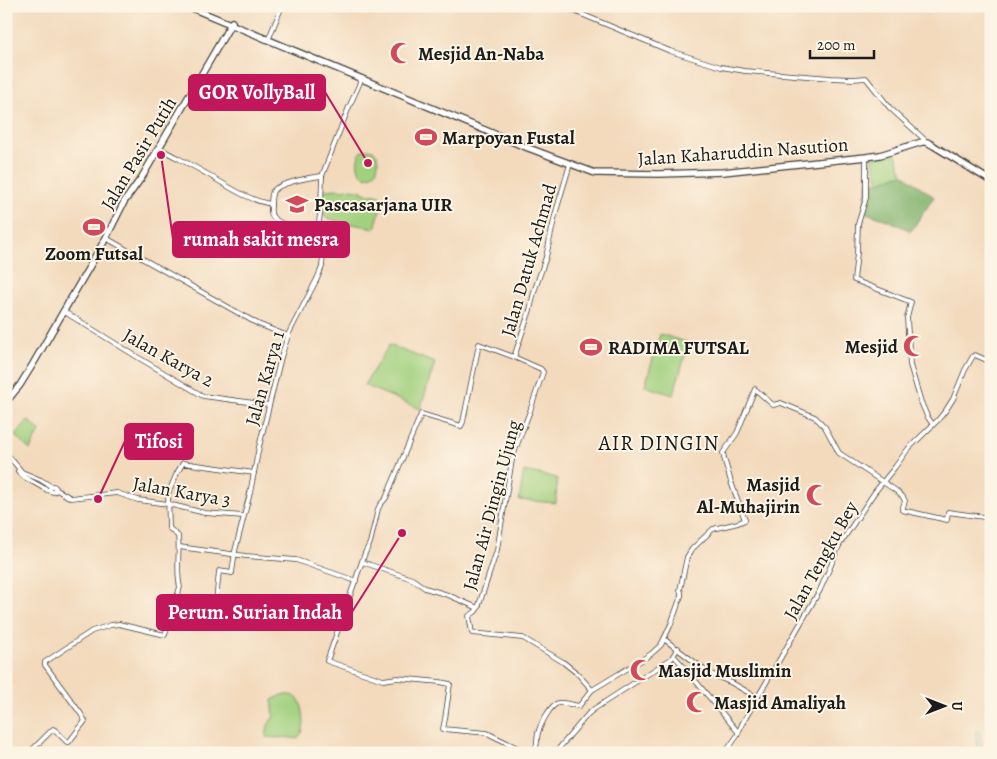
<svg xmlns="http://www.w3.org/2000/svg" width="997" height="759" font-family="Alegreya,serif">
	<rect width="100%" height="100%" fill="#fcf5e5"/>
	<filter id="ink" filterUnits="userSpaceOnUse"><feTurbulence type="fractalNoise" baseFrequency=".02" numOctaves="2"/><feDisplacementMap in="SourceGraphic" scale="10" xChannelSelector="R" yChannelSelector="G"/><feConvolveMatrix kernelMatrix="1 2 1 2 8 2 1 2 1" color-interpolation-filters="sRGB"/></filter>
	<filter id="wash" filterUnits="userSpaceOnUse"><feTurbulence type="fractalNoise" baseFrequency=".0096" numOctaves="4" result="noise"/><feDisplacementMap in="SourceGraphic" scale="20" xChannelSelector="R" yChannelSelector="G"/><feGaussianBlur stdDeviation="1.12" result="paint"/><feColorMatrix in="noise" values="0 0 0 0 0 0 0 0 0 0 0 0 0 0 0 0 0 1.4 0 .05"/><feComposite in="paint" operator="in"/></filter>
	<g filter="url(#wash)">
		<rect width="100%" height="100%" fill="#f3dabd"/>
		<g fill="#a1d07e" stroke="#5e764d">
			<path d="M368 149 373 150 377 155C383 178 360 184 358 166 357 159 358 156 362 151Z"/>
			<polygon points="895,151 903,174 879,182 872,158"/>
			<polygon points="347,188 362,191 363,193 381,196 380,211 375,228 335,221 323,216 323,190 339,189 345,190"/>
			<polygon points="660,334 689,343 673,395 645,386"/>
			<polygon points="389,345 435,363 420,409 364,385"/>
			<polygon points="28,420 40,431 30,450 15,436"/>
			<polygon points="524,471 557,478 556,503 519,500"/>
			<path d="M282 695C287 695 293 694 297 698 303 702 305 722 303 729 303 733 299 736 297 739 286 736 276 739 266 737L268 725 274 716 272 700Z"/>
		</g>
		<polygon fill="#80b26d" stroke="#4e6744" points="903,174 934,197 911,231 890,221 863,212 868,182 879,182"/>
		<g fill="none" stroke-linecap="round" stroke-linejoin="round">
			<g stroke="#45abc4" stroke-width="1">
				<polyline points="979,729 982,753"/>
				<polyline points="976,732 978,753"/>
			</g>
		</g>
	</g>
	<g filter="url(#ink)">
		<g fill="none" stroke-linecap="round" stroke-linejoin="round">
			<g stroke="#3c3834" stroke-width="5.5">
				<g id="secondary">
					<polyline points="562,6 670,51 721,67 745,71 831,78 853,79 866,78 890,108 924,139 925,142"/>
					<polyline points="269,38 282,6"/>
					<path d="M159 148C175 157 192 165 207 174 228 186 247 200 271 204"/>
					<polyline points="866,157 866,198 858,224 857,253 854,280 911,302 907,318 910,365 921,402 927,416 933,425"/>
					<path d="M317 233C305 230 286 227 276 220 271 217 270 212 271 206 271 201 271 195 273 191 279 183 311 177 322 176"/>
					<polyline points="106,238 258,324 288,336"/>
					<polyline points="63,311 139,358 203,396 269,405"/>
					<polyline points="514,357 530,310 534,292 546,257 555,215 570,164"/>
					<polyline points="6,453 22,472 41,480 52,487"/>
					<polyline points="18,471 24,477 47,490 50,491"/>
					<circle cx="53" cy="489" r="3"/>
					<polyline points="55,489 71,498 117,493 138,500 168,504 205,513 243,516"/>
					<polyline points="179,547 246,556 296,560 356,581"/>
					<polyline points="362,562 412,579 425,588 448,595 478,608"/>
					<polyline points="173,608 211,614 215,612 219,571 232,573 235,551 250,493 259,447 281,357 289,333 317,279 322,267 323,255 317,238 321,206 322,176 349,107 362,78"/>
					<polyline points="664,639 709,673 732,683 758,698"/>
					<polyline points="674,656 684,667 738,732"/>
					<path d="M29 753 53 729 55 730 67 742H69L85 721 81 714 45 665V662L92 631 111 625 119 624 165 635 180 587C176 573 180 552 178 536L169 528 168 494 177 473 183 463 254 473"/>
					<polyline points="528,753 487,733 443,729 445,719 450,684 440,682 397,678 383,680 327,661 365,553 370,543 378,509 380,505 386,498 421,414 461,426 463,422 479,344 514,357 541,369 543,372 530,411 518,442 512,460 497,550 478,608 475,612 469,616 472,633 523,638 563,662 578,674 592,690"/>
					<path d="M533 753C539 745 536 741 538 733 540 726 550 705 558 703 564 702 572 705 579 706L592 690 640 661 651 654 661 645 664 639 671 624 681 596V592L680 590 687 557 692 549 713 529 738 523 745 520 731 482 724 458 723 453 737 433 755 389 773 405 781 403 815 417 825 427 839 453 895 490 903 497 905 501 902 510 947 520 948 512 991 518"/>
					<polyline points="555,753 588,714 594,709 671,659 678,648"/>
					<polyline points="725,753 737,736 742,724 820,590 831,565 837,550 840,544 874,493 895,467 908,449 938,420 946,410 953,399 965,370 973,356 975,355 991,362"/>
				</g>
			</g>
			<g stroke="#3c3834" stroke-width="8">
				<g id="highway">
					<polyline points="187,6 523,146 595,173 659,174 723,172 866,157 880,155 922,142 927,142 934,146 991,181"/>
					<polyline points="6,402 20,385 33,364 106,238 124,202 142,177 232,22"/>
				</g>
			</g>
			<use href="#secondary" stroke="#fff" stroke-width="4"/>
			<use href="#highway" stroke="#fff" stroke-width="5.5"/>
		</g>
	</g>
	<defs>
		<g id="mosque-bare" transform="scale(1.725)"><path d="M3.5-4.9A6 6 0 1 0 3.5 4.9A5 5 0 1 1 3.5-4.9Z" fill="#d1495b" stroke="#fcf5e5" stroke-width="2.5" paint-order="stroke"/></g>
		<g id="stadium-bare" transform="scale(1.725)"><path d="M0-5a6.5 5 0 1 0 0 10a6.5 5 0 1 0 0-10ZM-3.5-1.8h7v3.6h-7Z" fill="#d1495b" stroke="#fcf5e5" stroke-width="2.5" paint-order="stroke"/></g>
		<g id="university-bare" transform="scale(1.725)"><path d="M0-5L7-2L0 1L-7-2ZM-4 1L0 2.5L4 1V4Q0 6-4 4Z" fill="#d1495b" stroke="#fcf5e5" stroke-width="2.5" paint-order="stroke"/></g>
	</defs>
	<g fill-rule="evenodd">
		<use href="#mosque-bare" x="401" y="53"/>
		<use href="#stadium-bare" x="426" y="137"/>
		<use href="#university-bare" x="297" y="204"/>
		<use href="#stadium-bare" x="94" y="227"/>
		<use href="#mosque-bare" x="914" y="346"/>
		<use href="#stadium-bare" x="591" y="347"/>
		<use href="#mosque-bare" x="817" y="495"/>
		<use href="#mosque-bare" x="641" y="670"/>
		<use href="#mosque-bare" x="697" y="702"/>
	</g>
	<g text-anchor="middle" stroke-width="4" stroke-linejoin="round" paint-order="stroke">
		<g font-size="19" font-weight="bold" fill="#1c1c1c" stroke="#fcf5e5" text-anchor="start">
			<text x="418" y="60">Mesjid An-Naba</text>
			<text x="442" y="144">Marpoyan Fustal</text>
			<text x="314" y="211">Pascasarjana UIR</text>
			<text x="94" y="260" text-anchor="middle">Zoom Futsal</text>
			<text x="898" y="353" text-anchor="end">Mesjid</text>
			<text x="608" y="354">RADIMA FUTSAL</text>
			<text x="800" y="491" text-anchor="end">Masjid<tspan x="800" dy="22">Al-Muhajirin</tspan></text>
			<text x="658" y="677">Masjid Muslimin</text>
			<text x="714" y="709">Masjid Amaliyah</text>
		</g>
		<g font-size="19" fill="#1c1c1c" stroke="#fcf5e5">
			<text transform="translate(743 151) rotate(-4)" y="7">Jalan Kaharuddin Nasution</text>
			<text transform="translate(138 153) rotate(-59)" y="7">Jalan Pasir Putih</text>
			<text transform="translate(528 260) rotate(-74)" y="7">Jalan Datuk Achmad</text>
			<text transform="translate(169 357) rotate(29)" y="7">Jalan Karya 2</text>
			<text transform="translate(264 378) rotate(-74)" y="7">Jalan Karya 1</text>
			<text transform="translate(182 491) rotate(10)" y="7">Jalan Karya 3</text>
			<text transform="translate(491 505) rotate(-75)" y="7">Jalan Air Dingin Ujung</text>
			<text transform="translate(820 560) rotate(-61)" y="7">Jalan Tengku Bey</text>
		</g>
		<g font-size="21" letter-spacing="1" fill="#1c1c1c" stroke="#fcf5e5">
			<text x="659" y="450">AIR DINGIN</text>
		</g>
	</g>
	<path fill="none" stroke="#c2185b" stroke-width="2" d="M368 163L325 92M161 155L173 239M98 499L125 441M402 533L352 612"/>
	<g fill="#c2185b" stroke="#fcf5e5" stroke-width="2">
		<circle cx="368" cy="163" r="5"/>
		<circle cx="161" cy="155" r="5"/>
		<circle cx="98" cy="499" r="5"/>
		<circle cx="402" cy="533" r="5"/>
	</g>
	<g fill="#c2185b" stroke="#c2185b" stroke-width="2">
		<rect x="189" y="75" width="136" height="35" rx="5"/>
		<rect x="173" y="222" width="176" height="35" rx="5"/>
		<rect x="125" y="424" width="68" height="35" rx="5"/>
		<rect x="157" y="595" width="195" height="35" rx="5"/>
	</g>
	<g font-size="20" text-anchor="middle" font-weight="bold" fill="#fff">
		<text x="257" y="99">GOR VollyBall</text>
		<text x="261" y="246">rumah sakit mesra</text>
		<text x="159" y="448">Tifosi</text>
		<text x="255" y="619">Perum. Surian Indah</text>
	</g>
	<rect width="997" height="759" fill="none" stroke="#fcf5e5" stroke-width="25"/>
	<g transform="translate(944 706) rotate(90)" stroke="#fcf5e5" stroke-width="4" paint-order="stroke">
	<path d="M0-4L9 19L0 12L-9 19Z" fill="#1c1c1c"/>
	<text y="-8" font-size="14" font-weight="bold" text-anchor="middle" fill="#1c1c1c">U</text>
	</g>
	<path d="M810 50v8h64v-8" fill="none" stroke="#1c1c1c" stroke-width="2.5"/>
	<text x="817" y="50" font-size="15" fill="#1c1c1c" stroke="#fcf5e5" stroke-width="4" paint-order="stroke">200 m</text>
</svg>
